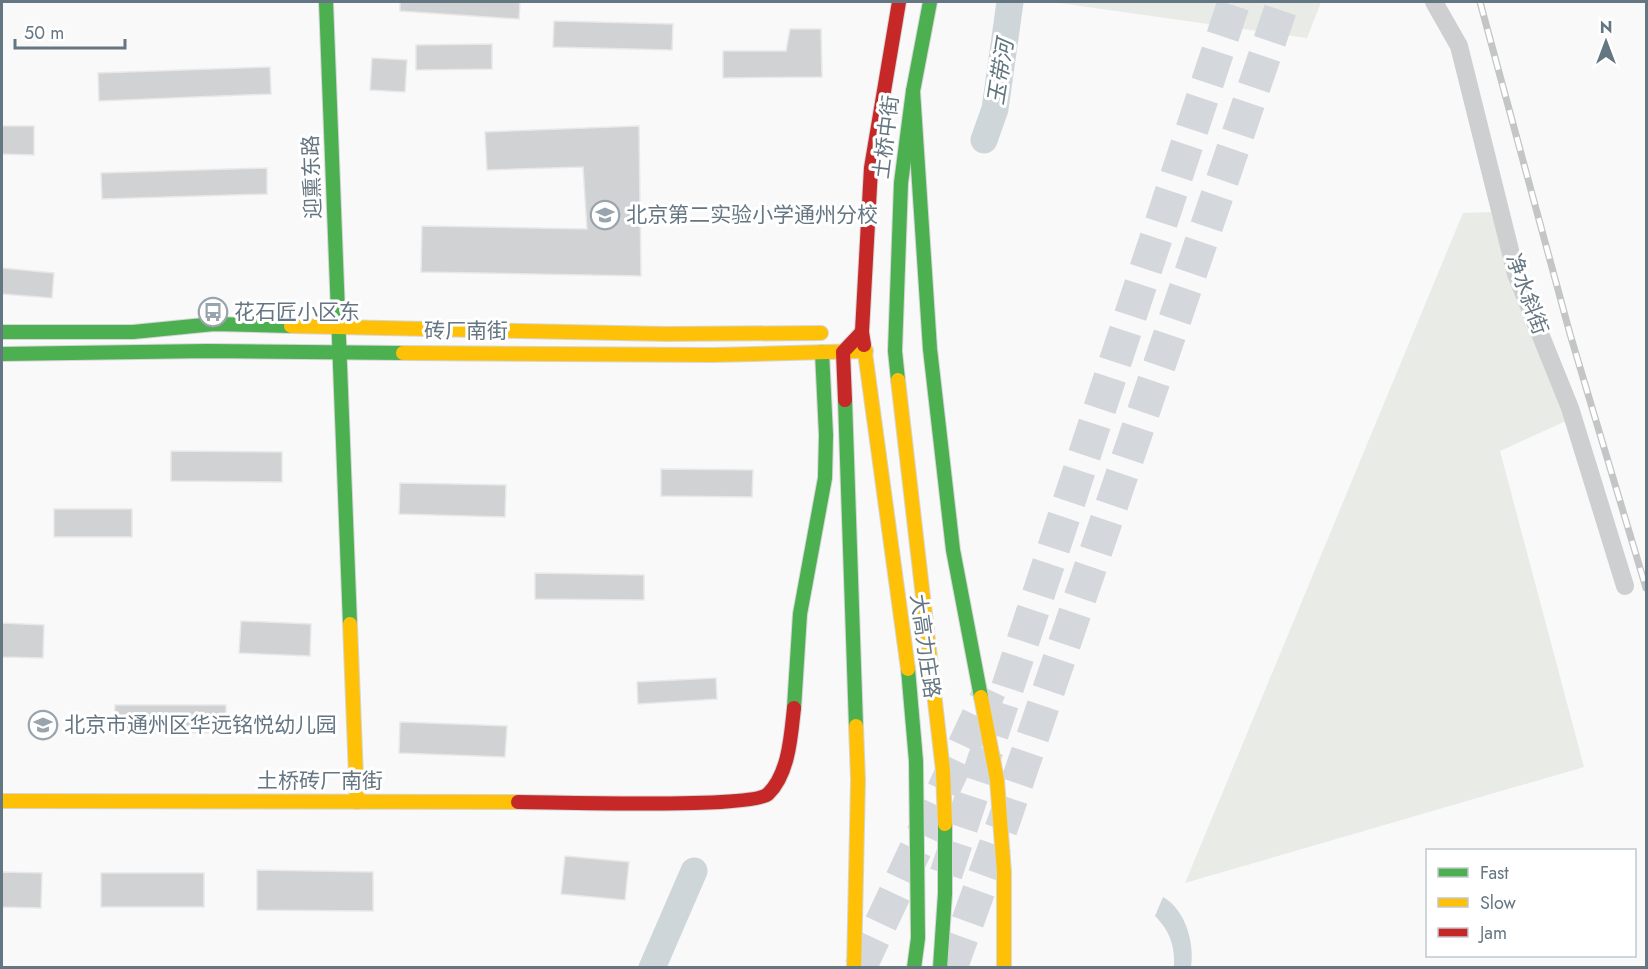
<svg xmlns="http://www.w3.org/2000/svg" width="1648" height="969" font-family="Jost,'Noto Sans SC',sans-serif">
	<rect width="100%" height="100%" fill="#f9f9f9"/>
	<g fill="#e8ebe6">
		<polygon points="1052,2 1321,2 1307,38"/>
		<polygon points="1491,212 1566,421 1500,451 1584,767 1185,883 1463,213"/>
	</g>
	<path fill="#ced6d9" d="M1163 897C1185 909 1195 943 1191 967H1174C1175 946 1170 931 1155 916Z"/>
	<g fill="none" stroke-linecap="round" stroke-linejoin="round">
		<g stroke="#ced6d9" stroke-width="27">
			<polyline points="984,140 995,109 1010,2"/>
			<polyline points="652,968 694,871"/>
		</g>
	</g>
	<g fill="#d0d2d3" stroke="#e8e8e8" stroke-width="1.5">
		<polygon points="400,2 520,2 519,19 400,11"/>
		<polygon points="554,21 673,24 672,50 553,47"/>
		<polygon points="790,29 821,29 822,77 723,78 723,51 786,51"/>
		<polygon points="492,44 492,69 416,70 416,45"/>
		<polygon points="372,58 407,60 405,92 370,90"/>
		<polygon points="270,67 271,94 99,101 98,73"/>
		<polygon points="2,126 34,126 34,155 2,154"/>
		<polygon points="639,126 641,276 421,272 422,226 587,229 583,167 487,170 485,132"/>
		<polygon points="267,168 267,194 102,199 101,173"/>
		<polygon points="2,268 54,273 52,298 2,294"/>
		<polygon points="171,451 282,452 282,482 171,481"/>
		<polygon points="661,469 753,470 752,497 661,496"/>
		<polygon points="400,483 506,485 505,517 399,514"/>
		<rect x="54" y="509" width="78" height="28"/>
		<polygon points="535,573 644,575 644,600 535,599"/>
		<polygon points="241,621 311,624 310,656 239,653"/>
		<polygon points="2,623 44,625 43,658 2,657"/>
		<polygon points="716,678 717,699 638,704 637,682"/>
		<polygon points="115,705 226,705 226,733 114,732"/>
		<polygon points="400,722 507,726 505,757 399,753"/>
		<polygon points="565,856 629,862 625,900 561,894"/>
		<polygon points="257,870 373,872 373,911 257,910"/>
		<polygon points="2,872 42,873 41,908 2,907"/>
		<rect x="101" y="873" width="103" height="34"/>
	</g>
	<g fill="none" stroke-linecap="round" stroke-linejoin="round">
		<g stroke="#d4d8dc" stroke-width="33" stroke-dasharray="33 16" stroke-linecap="butt">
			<polyline points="946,874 1234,2"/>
			<polyline points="860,968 990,690"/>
			<polyline points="951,968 1005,818 1283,2"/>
		</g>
		<g stroke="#d5d6d7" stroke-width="16">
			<g id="fast">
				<polyline points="326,2 350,624"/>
				<polyline points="913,91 930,349 953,550 981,697"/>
				<polyline points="2,332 133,332 214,324 291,326"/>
				<polyline points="2,354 208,351 403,353"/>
				<polyline points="898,380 895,351 901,183 913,91 930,2"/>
				<polyline points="845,400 856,726"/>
				<polyline points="908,669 916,761 918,938 914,968"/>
				<polyline points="794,708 800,614 825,478 826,435 822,352"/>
				<polyline points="940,968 945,894 945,824"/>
			</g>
		</g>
		<g stroke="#d5d6d7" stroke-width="16">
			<g id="slow">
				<polyline points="291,326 666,334 821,333"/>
				<polyline points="864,345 908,669"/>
				<polyline points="403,353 713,355 866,351"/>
				<polyline points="898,380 943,771 945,824"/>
				<polyline points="350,624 357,802"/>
				<polyline points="981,697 997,780 1004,872 1004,968"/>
				<polyline points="2,801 518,802"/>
				<polyline points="854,968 858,780 856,726"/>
			</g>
		</g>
		<g stroke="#d5d6d7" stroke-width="16">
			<g id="jam">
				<polyline points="864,345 862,332 871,168 899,2"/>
				<polyline points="845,400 843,352 862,332"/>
				<path d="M518 802C554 802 751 809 768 794 789 774 791 735 794 708"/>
			</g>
		</g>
		<polyline stroke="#cecfd0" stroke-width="18" points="1434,2 1459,46 1516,274 1570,408 1625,586"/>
		<use href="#fast" stroke="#4caf50" stroke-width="14"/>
		<use href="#slow" stroke="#ffc107" stroke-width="14"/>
		<use href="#jam" stroke="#c62828" stroke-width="14"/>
		<g stroke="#c3c5c6" stroke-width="7">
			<polyline id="rail" points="1480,2 1570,334 1646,588"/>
		</g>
		<use href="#rail" stroke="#fff" stroke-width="4.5" stroke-dasharray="14" stroke-linecap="butt"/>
	</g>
	<defs>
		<g id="school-ring" transform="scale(1.5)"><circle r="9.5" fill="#fff" stroke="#99a4ac" stroke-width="1.5"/><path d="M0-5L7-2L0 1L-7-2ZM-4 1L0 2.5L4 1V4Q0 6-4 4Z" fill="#99a4ac"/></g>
		<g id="bus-ring" transform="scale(1.5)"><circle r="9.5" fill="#fff" stroke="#99a4ac" stroke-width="1.5"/><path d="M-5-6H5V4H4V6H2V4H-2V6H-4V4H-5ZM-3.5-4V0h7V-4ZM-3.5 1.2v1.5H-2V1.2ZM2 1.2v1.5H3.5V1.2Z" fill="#99a4ac"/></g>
	</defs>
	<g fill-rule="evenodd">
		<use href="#school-ring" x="605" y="215"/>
		<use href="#bus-ring" x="213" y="312"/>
		<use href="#school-ring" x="43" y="725"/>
	</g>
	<g text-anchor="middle" stroke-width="6" stroke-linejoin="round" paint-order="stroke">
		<g font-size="21" fill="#657683" stroke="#fff">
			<text transform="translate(886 137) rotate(-83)" y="7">土桥中街</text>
			<text transform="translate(312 177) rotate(-92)" y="7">迎熏东路</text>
			<text transform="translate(1527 294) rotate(70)" y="7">净水斜街</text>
			<text x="466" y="338">砖厂南街</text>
			<text transform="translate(925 646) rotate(82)" y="7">大高力庄路</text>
			<text x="320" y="788">土桥砖厂南街</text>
		</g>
		<g font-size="21" fill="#657683" stroke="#fff" text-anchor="start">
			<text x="626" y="222">北京第二实验小学通州分校</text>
			<text x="234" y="319">花石匠小区东</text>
			<text x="64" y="732">北京市通州区华远铭悦幼儿园</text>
		</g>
		<g font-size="22" font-style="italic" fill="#60757c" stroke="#fff">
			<text transform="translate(1000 72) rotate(-81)" y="8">玉带河</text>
		</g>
	</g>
	<rect width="1648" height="969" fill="none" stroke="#657683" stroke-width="6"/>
	<rect x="1426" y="849" width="210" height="108" fill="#ffffff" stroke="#c1c8cd" stroke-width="1.5"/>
	<rect x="1438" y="868" width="30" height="9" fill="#4caf50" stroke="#c1c8cd" stroke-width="1.5"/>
	<text x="1480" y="879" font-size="18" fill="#657683">Fast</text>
	<rect x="1438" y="898" width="30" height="9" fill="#ffc107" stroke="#c1c8cd" stroke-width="1.5"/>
	<text x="1480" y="909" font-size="18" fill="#657683">Slow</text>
	<rect x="1438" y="928" width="30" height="9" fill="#c62828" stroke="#c1c8cd" stroke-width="1.5"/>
	<text x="1480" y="939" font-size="18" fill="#657683">Jam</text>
	<g transform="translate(1606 42)" stroke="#ffffff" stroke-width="4.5" paint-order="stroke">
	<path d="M0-4.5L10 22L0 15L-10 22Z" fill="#657683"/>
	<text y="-9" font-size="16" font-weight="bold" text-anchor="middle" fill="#657683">N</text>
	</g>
	<path d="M15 39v9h110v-9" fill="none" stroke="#657683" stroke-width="3"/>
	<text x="24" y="39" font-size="18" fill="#657683" stroke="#ffffff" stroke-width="4.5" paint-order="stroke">50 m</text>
</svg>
